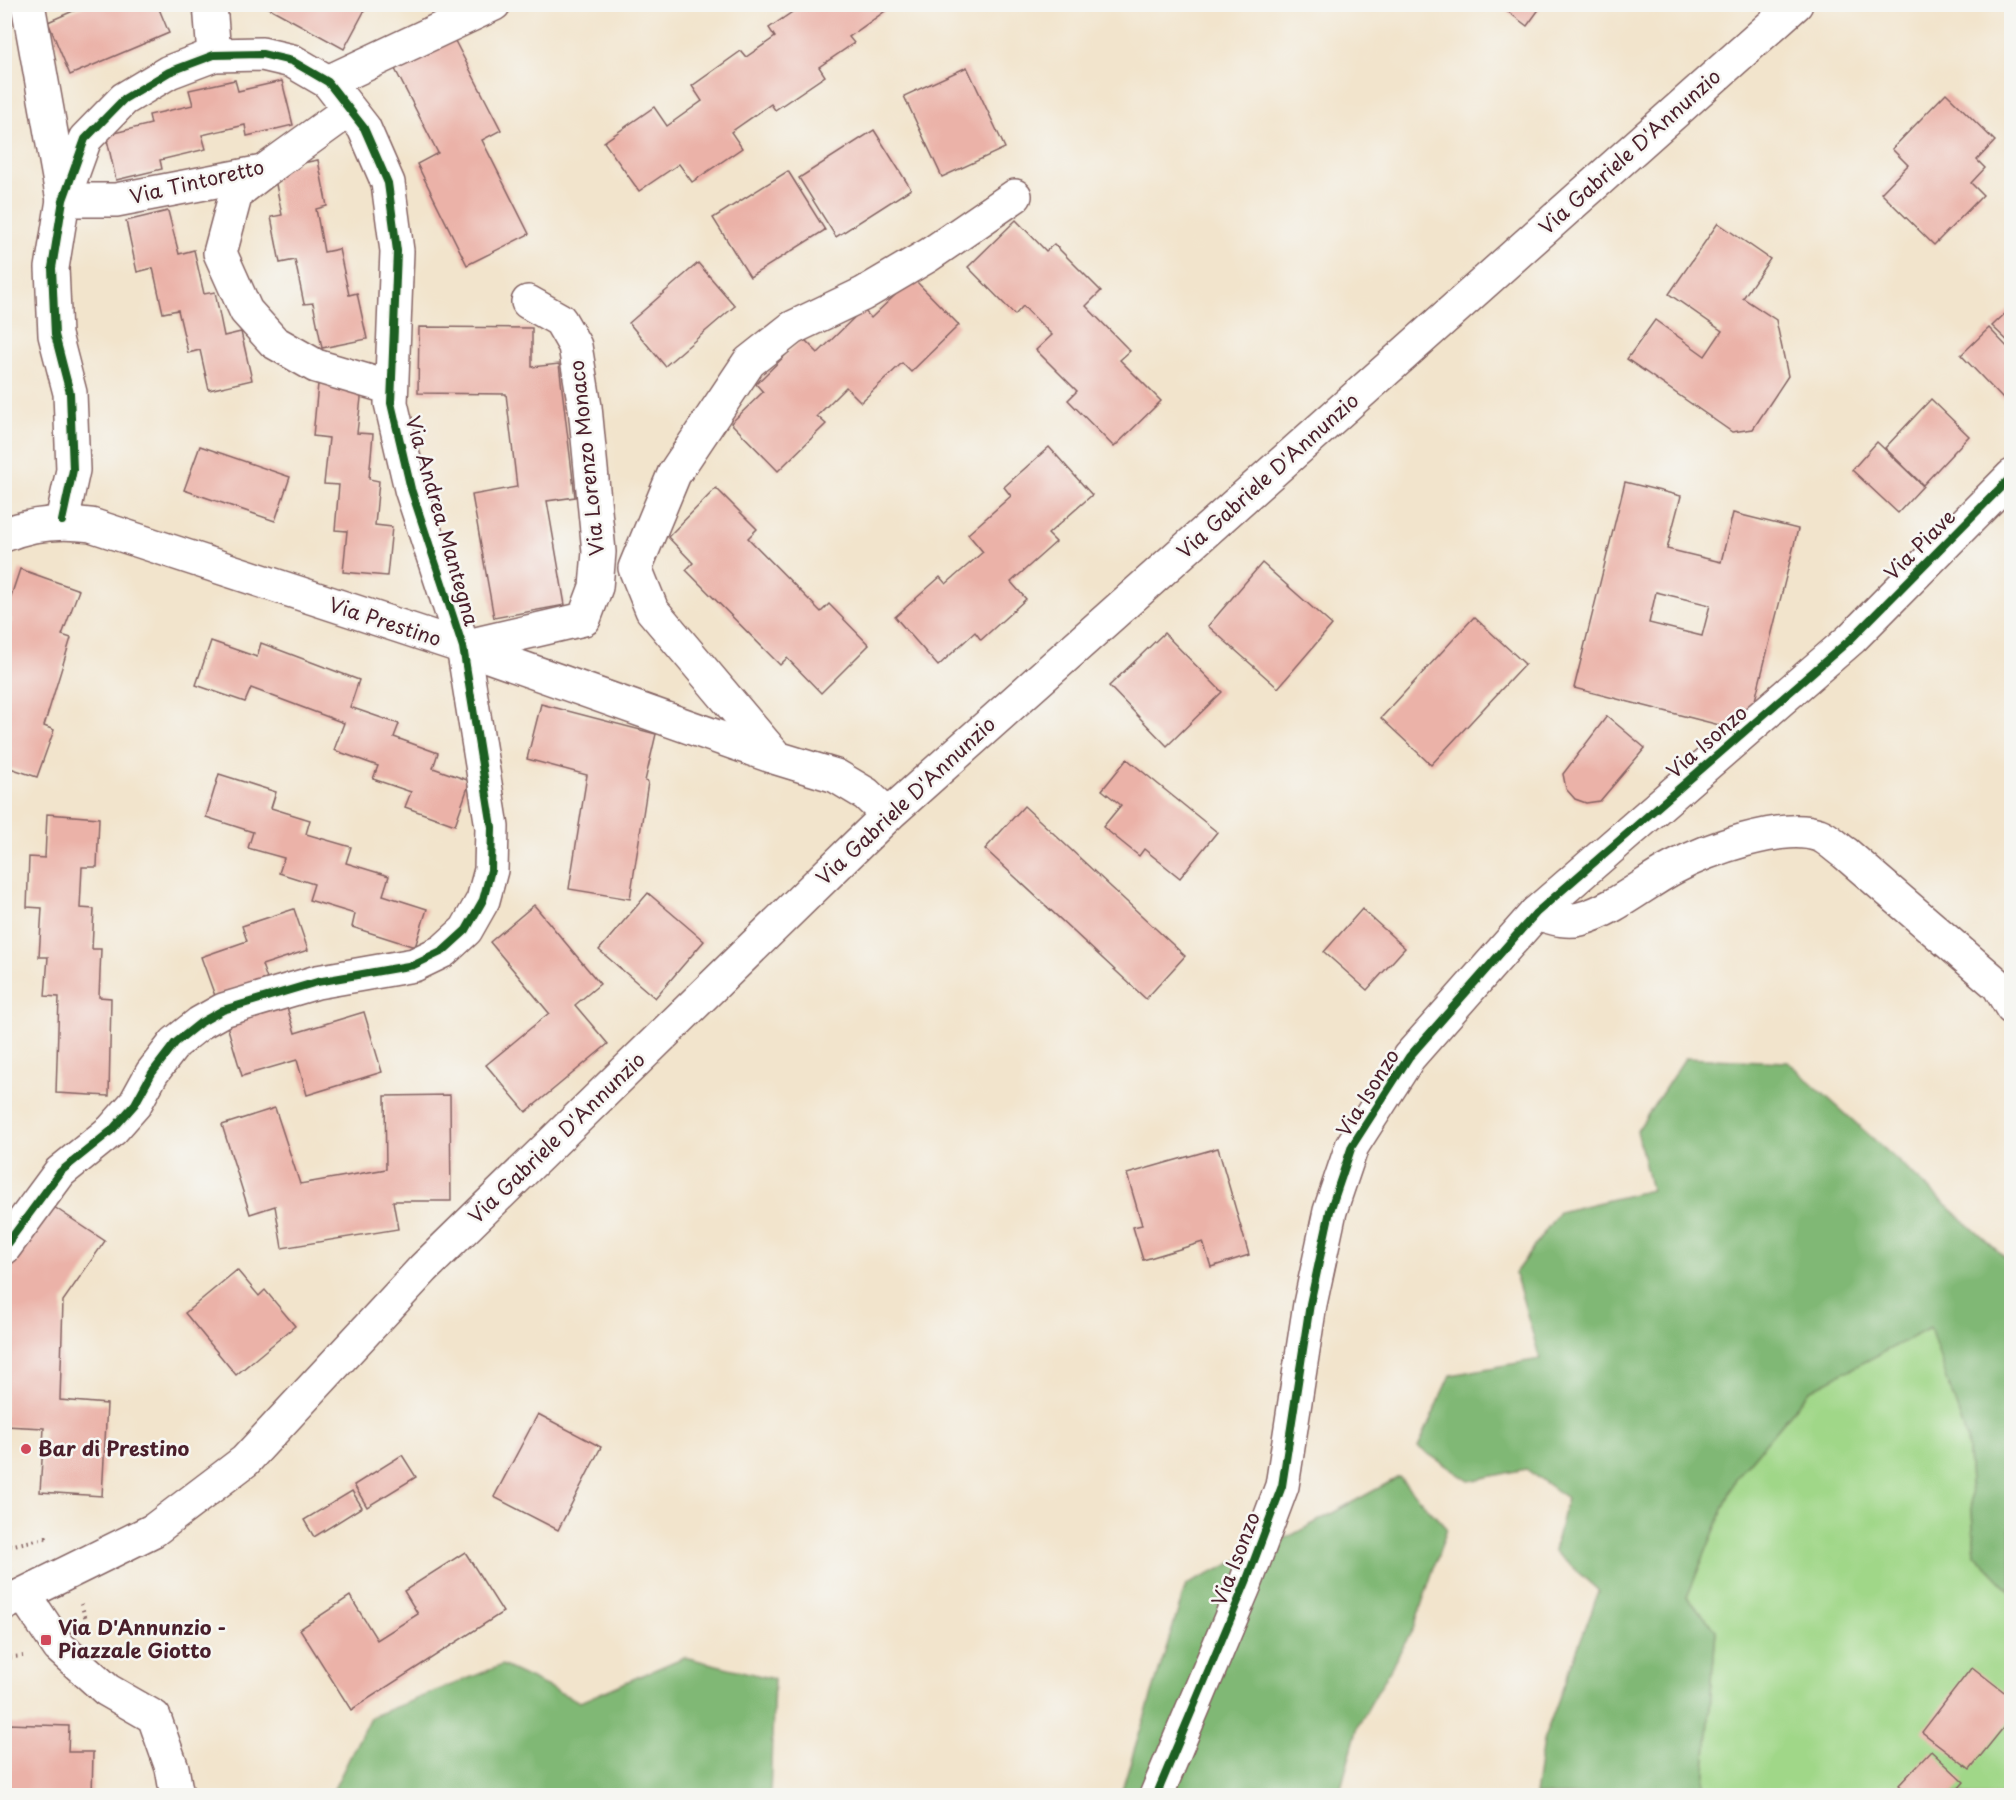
<svg xmlns="http://www.w3.org/2000/svg" width="2016" height="1800" font-family="'Playpen Sans',sans-serif">
	<rect width="100%" height="100%" fill="#f6f6f2"/>
	<filter id="ink" filterUnits="userSpaceOnUse"><feTurbulence type="fractalNoise" baseFrequency=".0167" numOctaves="2"/><feDisplacementMap in="SourceGraphic" scale="12" xChannelSelector="R" yChannelSelector="G"/><feConvolveMatrix kernelMatrix="1 2 1 2 8 2 1 2 1" color-interpolation-filters="sRGB"/></filter>
	<filter id="wash" filterUnits="userSpaceOnUse"><feTurbulence type="fractalNoise" baseFrequency=".008" numOctaves="4" result="noise"/><feDisplacementMap in="SourceGraphic" scale="24" xChannelSelector="R" yChannelSelector="G"/><feGaussianBlur stdDeviation="1.35" result="paint"/><feColorMatrix in="noise" values="0 0 0 0 0 0 0 0 0 0 0 0 0 0 0 0 0 1.4 0 .05"/><feComposite in="paint" operator="in"/></filter>
	<g filter="url(#wash)">
		<rect width="100%" height="100%" fill="#f2e4cc"/>
		<polygon fill="#a0d788" stroke="#757b5a" stroke-width="1.5" points="1931,1327 1967,1439 1975,1554 2011,1591 2011,1795 1703,1795 1716,1631 1687,1597 1736,1478 1810,1390"/>
		<g fill="#80b874" stroke="#656c50" stroke-width="1.5">
			<polygon points="1685,1058 1788,1062 2011,1263 2011,1591 1975,1554 1967,1439 1930,1328 1810,1390 1736,1478 1687,1597 1716,1630 1703,1795 1535,1795 1543,1741 1599,1591 1554,1551 1567,1498 1526,1469 1469,1481 1418,1447 1451,1375 1540,1359 1515,1273 1559,1212 1651,1190 1637,1131"/>
			<polygon points="1399,1477 1447,1529 1414,1627 1358,1726 1339,1795 1120,1796 1186,1585 1294,1534"/>
			<polygon points="684,1657 774,1679 770,1795 331,1795 370,1717 502,1665 580,1702"/>
		</g>
		<g id="blocks">
			<g fill="#ebb2a8" fill-rule="evenodd">
				<polygon points="89,4 157,4 169,33 70,75 48,22"/>
				<polygon points="262,4 368,4 344,49"/>
				<polygon points="804,4 895,4 849,37 854,43 819,67 825,76 775,110 771,104 731,132 742,148 692,182 679,164 639,191 604,142 654,107 667,126 702,101 692,86 741,51 746,57 775,37 769,28"/>
				<polygon points="1498,4 1543,4 1527,26"/>
				<polygon points="454,39 501,130 482,140 529,234 467,265 417,164 438,153 395,69"/>
				<polygon points="967,67 1005,148 942,177 904,96"/>
				<polygon points="235,80 238,91 282,81 293,125 247,136 245,125 202,135 206,149 160,160 162,169 116,180 106,135 151,124 149,115 193,105 189,90"/>
				<polygon points="1946,93 1995,141 1977,160 1985,168 1971,183 1983,195 1934,245 1881,193 1908,165 1892,149"/>
				<polygon points="874,130 911,189 836,237 799,178"/>
				<polygon points="318,160 327,206 316,209 324,252 339,249 349,295 357,293 367,339 322,348 313,303 304,304 295,260 280,263 271,217 282,215 273,169"/>
				<polygon points="788,171 825,230 750,277 713,218"/>
				<polygon points="168,211 179,254 194,250 204,294 215,292 224,336 241,332 252,380 209,390 200,350 188,353 178,310 163,313 153,268 137,272 126,221"/>
				<polygon points="1016,220 1046,251 1054,244 1101,291 1086,306 1130,351 1120,360 1161,401 1114,447 1068,400 1077,391 1036,350 1052,335 1023,306 1015,315 968,267"/>
				<polygon points="1718,223 1770,259 1743,298 1776,320 1788,376 1753,429 1732,432 1627,359 1655,320 1705,356 1722,331 1669,294"/>
				<polygon points="698,263 735,306 665,366 629,323"/>
				<polygon points="913,278 959,325 911,372 902,363 861,402 846,387 817,416 826,424 778,471 731,423 763,392 756,384 803,338 818,353 863,309 871,318"/>
				<polygon points="2012,307 2012,345 1992,326"/>
				<polygon points="419,327 532,328 532,367 559,364 575,497 547,501 565,605 494,618 472,495 517,487 506,394 418,393"/>
				<polygon points="1989,328 2012,352 2012,391 2003,399 1961,355"/>
				<polygon points="318,384 362,389 357,433 373,434 369,479 379,481 375,525 392,527 387,576 343,572 347,531 335,530 339,485 324,484 329,438 313,436"/>
				<polygon points="1931,399 1969,436 1923,485 1885,448"/>
				<polygon points="1877,442 1923,486 1898,513 1852,470"/>
				<polygon points="200,446 290,477 275,521 184,490"/>
				<polygon points="1049,447 1092,495 1048,534 1056,542 1011,582 1026,599 981,640 975,632 938,666 895,617 940,577 946,584 983,552 968,534 1011,496 1004,487"/>
				<path d="M1625 482 1681 496 1667 549 1721 562 1733 513 1798 529 1747 732 1574 688ZM1656 592 1710 605 1702 636 1649 623Z"/>
				<polygon points="716,488 757,529 748,538 821,612 829,604 869,645 821,693 787,658 780,665 686,570 693,563 668,537"/>
				<polygon points="1262,563 1332,625 1278,688 1208,626"/>
				<polygon points="20,569 79,590 62,635 71,638 44,726 54,730 37,777 4,766 4,640 12,619 5,617 5,614"/>
				<polygon points="1474,617 1525,664 1431,765 1381,718"/>
				<polygon points="1164,633 1222,692 1167,746 1109,686"/>
				<polygon points="211,641 257,657 261,643 359,680 350,707 399,724 394,737 438,753 433,768 470,781 455,825 405,807 411,792 373,779 378,766 334,750 344,723 251,688 245,702 196,685"/>
				<polygon points="541,704 656,734 645,781 648,782 630,899 569,889 587,775 527,759"/>
				<polygon points="1607,716 1645,748 1600,801 1586,803 1575,799 1566,789 1563,774"/>
				<polygon points="1127,759 1217,832 1180,878 1144,849 1139,856 1103,827 1121,805 1102,790"/>
				<polygon points="219,774 276,792 271,808 310,820 306,834 351,847 346,863 389,876 383,895 427,909 415,947 352,927 355,914 309,900 314,884 279,873 284,858 248,848 253,832 206,817"/>
				<polygon points="1024,806 1185,956 1146,999 985,849"/>
				<polygon points="47,814 99,818 97,867 82,867 80,908 94,909 92,949 101,949 99,997 111,998 109,1096 56,1093 59,997 45,996 48,957 39,957 42,908 27,907 29,857 45,858"/>
				<polygon points="648,893 704,941 655,998 599,950"/>
				<polygon points="534,905 600,984 575,1005 608,1044 526,1112 486,1065 549,1013 490,942"/>
				<polygon points="294,909 308,950 262,965 267,979 215,996 201,957 247,941 242,926"/>
				<polygon points="1362,909 1405,948 1367,990 1324,952"/>
				<polygon points="286,1004 295,1033 364,1012 382,1072 307,1095 297,1060 242,1076 226,1022"/>
				<polygon points="450,1095 451,1201 393,1201 398,1229 282,1248 275,1206 250,1214 222,1125 275,1108 300,1184 386,1169 385,1096"/>
				<polygon points="1218,1148 1249,1255 1211,1267 1203,1242 1143,1260 1133,1227 1142,1225 1127,1174"/>
				<polygon points="48,1203 105,1241 63,1301 60,1400 107,1404 102,1496 40,1492 44,1428 5,1426 5,1267"/>
				<polygon points="237,1270 259,1296 265,1290 295,1326 236,1375 185,1313"/>
				<polygon points="538,1414 601,1447 558,1530 494,1497"/>
				<polygon points="402,1455 416,1477 367,1507 354,1485"/>
				<polygon points="352,1491 362,1507 314,1537 304,1520"/>
				<polygon points="465,1552 503,1612 351,1710 300,1629 350,1596 377,1640 418,1614 404,1591"/>
				<polygon points="1972,1667 2012,1698 2012,1717 1970,1769 1922,1732"/>
				<polygon points="7,1724 69,1726 68,1752 93,1752 92,1796 4,1796"/>
				<polygon points="1931,1751 1964,1782 1952,1796 1911,1796 1899,1785"/>
			</g>
		</g>
	</g>
	<g filter="url(#ink)">
		<use href="#blocks" fill-opacity="0" stroke="#856463" stroke-width="1.5"/>
		<g fill="none" stroke-linecap="round" stroke-linejoin="round">
			<g stroke="#856463" stroke-width="36">
				<g id="minor">
					<polyline points="28,4 63,200 116,200 263,172 349,110"/>
					<polyline points="210,4 214,55"/>
					<polyline points="328,82 494,4"/>
					<polyline points="263,172 236,193 220,253 246,311 274,342 316,366 391,388"/>
					<path d="M4 535C32 523 61 521 91 525L463 647 777 758 836 776 866 794 888 815"/>
					<polyline points="463,647 584,619 596,587 599,552 585,407 575,346 560,320 528,302"/>
					<polyline points="776,757 652,610 635,568 674,474 749,362 792,328 863,294 929,255 1015,196"/>
					<path d="M1536 913C1551 917 1565 923 1580 919 1614 910 1643 884 1673 868 1706 850 1783 822 1819 835 1828 838 1837 848 1845 853L1998 985 2012 1008"/>
					<polyline points="4,1248 60,1172 112,1130 135,1104 152,1073 175,1043 200,1023 223,1010 317,982 414,965 443,951 466,930 483,900 491,870 492,827 463,647 411,489 391,403 397,251 388,183 364,128 328,82 292,61 262,54 214,55 169,72 124,99 85,139 63,200 52,268 55,335 70,393 73,470 62,521"/>
					<polyline points="25,1596 59,1647 107,1690 154,1717 172,1768 177,1796"/>
					<polyline points="1156,1796 1246,1582 1282,1486 1310,1304 1330,1211 1352,1146 1409,1057 1536,913 1852,638 2012,476"/>
				</g>
			</g>
			<g stroke="#856463" stroke-width="36">
				<polyline id="major" points="4,1604 154,1530 245,1461 424,1268 888,815 1796,4"/>
			</g>
			<g stroke="#856463" stroke-width="4" stroke-dasharray="1.5 4.5" stroke-linecap="butt">
				<polyline points="4,1547 46,1538 48,1542"/>
				<polyline points="81,1604 86,1619"/>
				<polyline points="4,1658 23,1656"/>
			</g>
			<use href="#minor" stroke="#fff" stroke-width="33"/>
			<use href="#major" stroke="#fff" stroke-width="33"/>
			<g stroke="#f6f6f2" stroke-width="11">
				<g id="cycleway">
					<polyline points="4,1248 60,1172 112,1130 135,1104 152,1073 175,1043 200,1023 223,1010 317,982 414,965 443,951 466,930 483,900 491,870 492,827 463,647 411,489 391,403 397,251 388,183 364,128 328,82 292,61 262,54 214,55 169,72 124,99 85,139 63,200 52,268 55,335 70,393 73,470 62,521"/>
					<polyline points="1156,1796 1246,1582 1282,1486 1310,1304 1330,1211 1352,1146 1409,1057 1536,913 1852,638 2012,476"/>
				</g>
			</g>
			<use href="#cycleway" stroke="#1b5e20" stroke-width="8"/>
		</g>
	</g>
	<g fill="#d1495b" stroke="#f6f6f2" stroke-width="2">
		<circle cx="26" cy="1449" r="6"/>
		<rect x="40" y="1634" width="12" height="12" rx="3"/>
	</g>
	<g text-anchor="middle" stroke-width="5" stroke-linejoin="round" paint-order="stroke">
		<g font-size="20" fill="#4a1f2b" stroke="#f6f6f2">
			<text transform="translate(1630 152) rotate(-42)" y="7">Via Gabriele D'Annunzio</text>
			<text transform="translate(197 182) rotate(-13)" y="7">Via Tintoretto</text>
			<text transform="translate(587 458) rotate(-96)" y="7">Via Lorenzo Monaco</text>
			<text transform="translate(1268 476) rotate(-42)" y="7">Via Gabriele D'Annunzio</text>
			<text transform="translate(442 521) rotate(74)" y="7">Via Andrea Mantegna</text>
			<text transform="translate(1920 545) rotate(-45)" y="7">Via Piave</text>
			<text transform="translate(385 622) rotate(18)" y="7">Via Prestino</text>
			<text transform="translate(1707 742) rotate(-41)" y="7">Via Isonzo</text>
			<text transform="translate(906 801) rotate(-43)" y="7">Via Gabriele D'Annunzio</text>
			<text transform="translate(1368 1093) rotate(-58)" y="7">Via Isonzo</text>
			<text transform="translate(557 1138) rotate(-44)" y="7">Via Gabriele D'Annunzio</text>
			<text transform="translate(1236 1559) rotate(-69)" y="7">Via Isonzo</text>
		</g>
		<g font-size="20" font-weight="bold" fill="#4a1f2b" stroke="#f6f6f2" text-anchor="start">
			<text x="38" y="1456">Bar di Prestino</text>
			<text x="58" y="1635">Via D'Annunzio -<tspan x="58" dy="23">Piazzale Giotto</tspan></text>
		</g>
	</g>
	<rect width="2016" height="1800" fill="none" stroke="#f6f6f2" stroke-width="24"/>
</svg>
